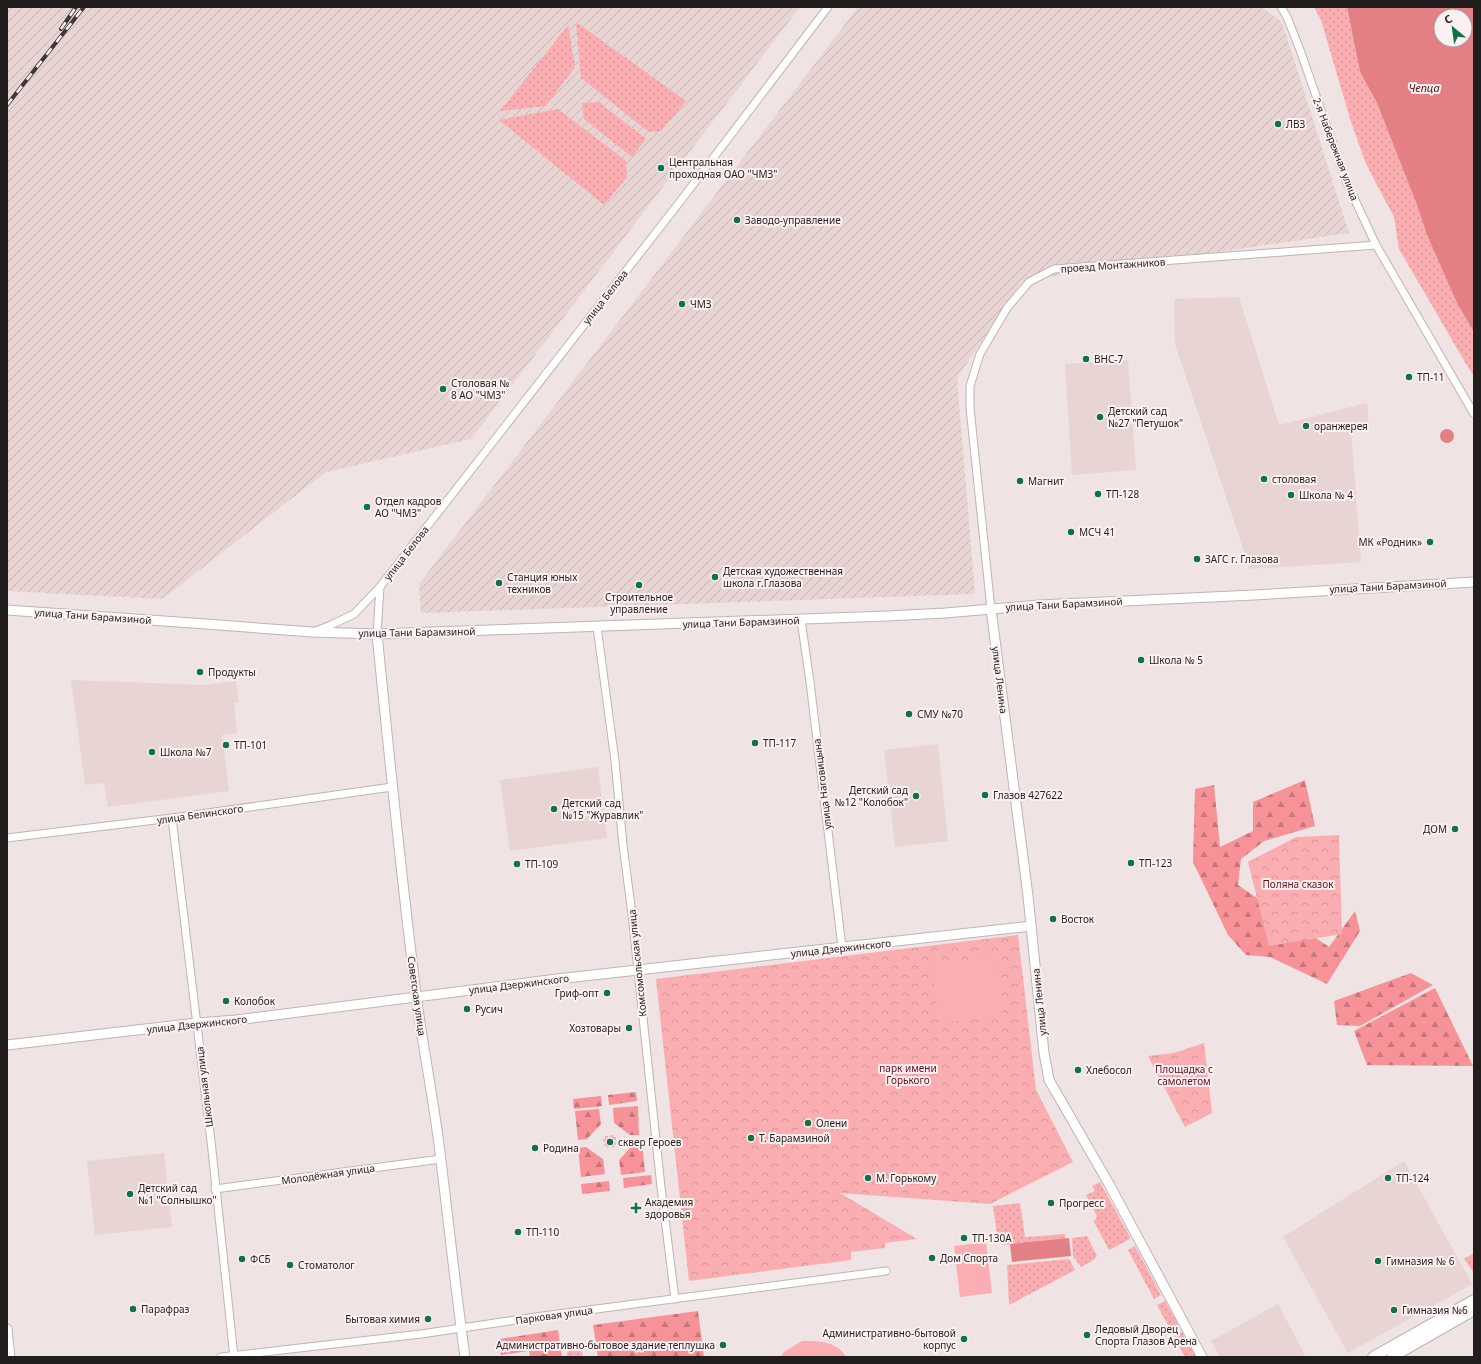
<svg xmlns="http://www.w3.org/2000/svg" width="1481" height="1364" font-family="'Noto Sans',sans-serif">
	<defs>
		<pattern id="industrial-furrows" width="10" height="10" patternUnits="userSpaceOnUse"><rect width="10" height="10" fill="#e9d4d4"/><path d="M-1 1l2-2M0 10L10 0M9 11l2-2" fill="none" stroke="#c8b6b6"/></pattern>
		<pattern id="grass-dots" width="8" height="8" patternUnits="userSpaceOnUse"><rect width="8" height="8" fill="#fbaeb1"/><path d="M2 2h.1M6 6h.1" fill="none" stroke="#d79598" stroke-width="1.8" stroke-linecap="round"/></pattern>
		<pattern id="forest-firs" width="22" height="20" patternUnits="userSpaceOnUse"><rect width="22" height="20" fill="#f69298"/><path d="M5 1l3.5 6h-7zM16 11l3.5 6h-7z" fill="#c7777b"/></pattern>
		<pattern id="park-crowns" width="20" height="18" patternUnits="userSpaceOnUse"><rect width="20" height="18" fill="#fbaeb1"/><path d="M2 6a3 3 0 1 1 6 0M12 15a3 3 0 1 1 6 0" fill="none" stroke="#d79598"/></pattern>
	</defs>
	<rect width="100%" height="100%" fill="#efe3e3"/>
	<g fill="#e9d4d4">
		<polygon points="1239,297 1279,425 1367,403 1369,427 1351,429 1361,562 1250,569 1175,344 1174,299"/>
		<polygon points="1128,360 1136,470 1072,475 1065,364"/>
		<polygon points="71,680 203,685 236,681 239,702 234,703 237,733 222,735 229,791 108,807 104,783 85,785"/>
		<polygon points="938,744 948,841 895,847 884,750"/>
		<polygon points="598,767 607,838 510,851 500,780"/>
		<polygon points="164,1153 172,1227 95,1235 87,1161"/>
		<polygon points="1404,1161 1472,1284 1348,1353 1283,1237"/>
		<polygon points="1278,1304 1306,1357 1220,1357 1211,1341"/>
	</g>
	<g fill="url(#industrial-furrows)">
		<polygon points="7,7 800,7 471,439 326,472 162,599 7,591"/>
		<polygon points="858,7 1262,7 1282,22 1349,233 1022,281 957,378 975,594 421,613 419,584"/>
	</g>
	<g fill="url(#grass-dots)">
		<polygon points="1314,7 1347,7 1360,72 1377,103 1458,305 1474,332 1474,376 1469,369 1399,249 1394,217 1366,164 1351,122 1321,20"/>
		<polygon points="576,22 686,101 661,131 649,132 581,78"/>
		<polygon points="568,25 575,67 546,106 500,111"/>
		<polygon points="599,102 646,139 632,157 584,119 582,103"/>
		<polygon points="558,109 626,161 627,177 604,205 499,120"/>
		<polygon points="611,1135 613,1135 613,1137 616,1137 616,1140 614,1140 614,1142 617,1143 617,1144 614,1145 614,1148 613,1148 612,1146 609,1146 608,1148 607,1148 607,1146 604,1146 605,1142 603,1141 603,1139 605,1139 605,1136 608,1136 608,1137 610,1137"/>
		<polygon points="1100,1182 1130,1237 1130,1239 1109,1250 1094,1222 1097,1216 1086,1195 1095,1191 1092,1186"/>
		<polygon points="1020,1203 1025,1237 1065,1234 1065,1240 1004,1245 997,1235 993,1206"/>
		<polygon points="1087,1236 1097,1256 1094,1260 1081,1267 1073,1256 1072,1238"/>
		<polygon points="1135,1246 1161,1295 1154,1299 1128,1250"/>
		<polygon points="1474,1253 1474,1273 1464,1259"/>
		<polygon points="1069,1259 1075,1270 1009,1305 1007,1265"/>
		<polygon points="1165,1301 1178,1324 1170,1329 1157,1305"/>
		<polygon points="1182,1332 1196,1357 1185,1357 1174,1336"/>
		<polygon points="576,1348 582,1352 583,1357 567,1357 567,1353 571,1349"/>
	</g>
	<g fill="url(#forest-firs)">
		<polygon points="1305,780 1315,826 1264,841 1241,859 1238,885 1329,947 1355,911 1360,931 1327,984 1270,957 1246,955 1228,935 1193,862 1195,789 1214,785 1220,847 1253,831 1253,802"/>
		<polygon points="1411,973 1433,985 1360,1026 1337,1025 1334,1001"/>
		<polygon points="1435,988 1473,1066 1367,1065 1354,1031"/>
		<polygon points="636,1092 637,1101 609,1105 608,1095"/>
		<polygon points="601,1096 602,1106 574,1109 573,1099"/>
		<polygon points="638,1106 639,1135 630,1135 614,1123 613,1108"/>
		<polygon points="599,1109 601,1124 587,1139 578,1140 575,1111"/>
		<polygon points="642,1144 645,1172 621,1175 619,1160 633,1145"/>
		<polygon points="586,1147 603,1159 605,1174 581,1177 578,1148"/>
		<polygon points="651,1175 652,1184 624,1188 623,1178"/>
		<polygon points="609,1181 610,1191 582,1194 581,1184"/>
		<polygon points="698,1311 704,1357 598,1357 593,1325"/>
		<polygon points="558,1330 562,1357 530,1357 529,1351 501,1355 499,1339"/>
	</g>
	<g fill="url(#park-crowns)">
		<polygon points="1339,835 1342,934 1269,946 1248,862 1296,837"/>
		<polygon points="1018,935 1036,1090 1073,1162 990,1204 840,1193 917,1239 885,1243 885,1248 851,1252 851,1260 689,1281 656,979"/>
		<polygon points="1204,1043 1212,1113 1185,1127 1148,1056 1174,1053"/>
	</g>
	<g fill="#fbaeb1">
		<polygon points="996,956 1003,1015 939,1023 932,964"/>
		<polygon points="986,1242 992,1293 960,1297 954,1246"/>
		<path d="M802 1341C819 1341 837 1341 846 1357H780L784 1352Z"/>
	</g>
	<g fill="#e28086" fill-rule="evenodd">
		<path d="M1347 7H1474V332L1458 305 1428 237 1416 202 1377 103 1360 72ZM1441 16H1465V40H1441Z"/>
		<circle cx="1447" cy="436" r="7"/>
		<polygon points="1069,1238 1071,1256 1012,1262 1010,1244"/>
	</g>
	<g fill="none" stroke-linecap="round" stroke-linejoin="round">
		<g stroke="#bfb4b4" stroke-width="9">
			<g id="minor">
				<polyline points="1281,7 1287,17 1300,50 1346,181 1376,245 1474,414"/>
				<polyline points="991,609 970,408 970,386 980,354 1007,308 1029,282 1054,269 1376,245"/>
				<polyline points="801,620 810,682 842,947"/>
				<polyline points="597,627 615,761 623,845 632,914 661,1187 675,1299"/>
				<polyline points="316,631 331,625 354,614 380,587"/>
				<polyline points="377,634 380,587 682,199 828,7"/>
				<polyline points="172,818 211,1141 234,1357"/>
				<polyline points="7,838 172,818 392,787"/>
				<polyline points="215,1189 441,1159"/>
				<polyline points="221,1357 421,1334 543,1316 886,1271"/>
			</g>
		</g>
		<g stroke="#bfb4b4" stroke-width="11">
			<g id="tertiary">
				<polyline points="991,609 1028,896 1044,1053 1049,1080 1109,1184 1202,1357"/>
				<polyline points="7,610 192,623 312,632 377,634 887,616 945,613 1039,605 1254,595 1474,582"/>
				<path d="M377 634C389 755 401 875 416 994 423 1050 435 1105 441 1161 449 1226 456 1292 465 1357"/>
				<polyline points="7,1045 197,1023 236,1020 557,979 1031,926"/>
				<polyline points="7,1329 10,1357"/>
			</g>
		</g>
		<g stroke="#bfb4b4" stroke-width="12">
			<g id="secondary">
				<polyline points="1373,1357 1474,1300"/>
				<polyline points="1392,1357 1474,1310"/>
			</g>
		</g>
		<use href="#minor" stroke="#fff" stroke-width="7"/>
		<use href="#tertiary" stroke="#fff" stroke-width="9"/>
		<use href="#secondary" stroke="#fff" stroke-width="10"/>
		<g stroke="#3d3737" stroke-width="4">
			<g id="rail">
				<polyline points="61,29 76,7"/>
				<polyline points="7,105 84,7"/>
			</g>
		</g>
		<use href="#rail" stroke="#fcf0f0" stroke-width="2.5" stroke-dasharray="8" stroke-linecap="butt"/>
	</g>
	<g fill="#107248" stroke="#fcf0f0" stroke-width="1.5">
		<circle cx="1278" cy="124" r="4"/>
		<circle cx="661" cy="168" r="4"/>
		<circle cx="737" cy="220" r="4"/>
		<circle cx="682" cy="304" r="4"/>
		<circle cx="1086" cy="359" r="4"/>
		<circle cx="1409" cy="377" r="4"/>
		<circle cx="443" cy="389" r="4"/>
		<circle cx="1100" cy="417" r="4"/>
		<circle cx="1306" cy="426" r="4"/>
		<circle cx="1264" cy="479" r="4"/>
		<circle cx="1020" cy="481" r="4"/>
		<circle cx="1098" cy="494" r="4"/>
		<circle cx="1291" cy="495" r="4"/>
		<circle cx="367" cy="507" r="4"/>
		<circle cx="1071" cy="532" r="4"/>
		<circle cx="1430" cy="542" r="4"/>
		<circle cx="1197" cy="559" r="4"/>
		<circle cx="715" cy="577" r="4"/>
		<circle cx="499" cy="583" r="4"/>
		<circle cx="639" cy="585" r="4"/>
		<circle cx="1141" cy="660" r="4"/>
		<circle cx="200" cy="672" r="4"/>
		<circle cx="909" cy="714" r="4"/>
		<circle cx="755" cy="743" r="4"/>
		<circle cx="226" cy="745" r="4"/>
		<circle cx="152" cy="752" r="4"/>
		<circle cx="985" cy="795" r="4"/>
		<circle cx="916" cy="796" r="4"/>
		<circle cx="554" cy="809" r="4"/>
		<circle cx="1455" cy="829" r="4"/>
		<circle cx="1131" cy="863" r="4"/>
		<circle cx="517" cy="864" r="4"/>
		<circle cx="1053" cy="919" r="4"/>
		<circle cx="607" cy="993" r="4"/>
		<circle cx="226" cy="1001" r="4"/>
		<circle cx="467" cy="1009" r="4"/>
		<circle cx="629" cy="1028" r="4"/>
		<circle cx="1078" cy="1070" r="4"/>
		<circle cx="808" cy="1123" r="4"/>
		<circle cx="751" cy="1138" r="4"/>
		<circle cx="610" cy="1142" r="4"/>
		<circle cx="535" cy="1148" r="4"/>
		<circle cx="868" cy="1178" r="4"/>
		<circle cx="1388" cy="1178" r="4"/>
		<circle cx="130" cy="1194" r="4"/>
		<circle cx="1051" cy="1203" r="4"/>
		<path d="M634 1202h4v4h4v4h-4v4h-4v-4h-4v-4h4z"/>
		<circle cx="518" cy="1232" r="4"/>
		<circle cx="964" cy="1238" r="4"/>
		<circle cx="932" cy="1258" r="4"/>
		<circle cx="242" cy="1259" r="4"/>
		<circle cx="1378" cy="1261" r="4"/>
		<circle cx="290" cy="1265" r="4"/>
		<circle cx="133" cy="1309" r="4"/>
		<circle cx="1394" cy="1310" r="4"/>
		<circle cx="428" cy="1319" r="4"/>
		<circle cx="1087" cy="1335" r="4"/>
		<circle cx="964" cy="1339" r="4"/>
		<circle cx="723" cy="1345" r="4"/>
	</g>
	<g text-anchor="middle" stroke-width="4" stroke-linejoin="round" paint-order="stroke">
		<g font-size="10" fill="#231e1e" stroke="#fcf0f0" text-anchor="start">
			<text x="1286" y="128">ЛВЗ</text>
			<text x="669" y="166">Центральная<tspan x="669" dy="12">проходная ОАО "ЧМЗ"</tspan></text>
			<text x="745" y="224">Заводо-управление</text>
			<text x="690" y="308">ЧМЗ</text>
			<text x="1094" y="363">ВНС-7</text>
			<text x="1417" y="381">ТП-11</text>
			<text x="451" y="387">Столовая №<tspan x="451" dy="12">8 АО "ЧМЗ"</tspan></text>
			<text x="1108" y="415">Детский сад<tspan x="1108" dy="12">№27 "Петушок"</tspan></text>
			<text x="1314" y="430">оранжерея</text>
			<text x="1272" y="483">столовая</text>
			<text x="1028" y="485">Магнит</text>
			<text x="1106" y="498">ТП-128</text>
			<text x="1299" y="499">Школа № 4</text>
			<text x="375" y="505">Отдел кадров<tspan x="375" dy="12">АО "ЧМЗ"</tspan></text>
			<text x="1079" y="536">МСЧ 41</text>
			<text x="1422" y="546" text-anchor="end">МК «Родник»</text>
			<text x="1205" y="563">ЗАГС г. Глазова</text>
			<text x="723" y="575">Детская художественная<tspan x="723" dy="12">школа г.Глазова</tspan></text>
			<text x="507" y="581">Станция юных<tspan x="507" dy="12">техников</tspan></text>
			<text x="639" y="601" text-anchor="middle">Строительное<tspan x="639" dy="12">управление</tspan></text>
			<text x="1149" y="664">Школа № 5</text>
			<text x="208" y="676">Продукты</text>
			<text x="917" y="718">СМУ №70</text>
			<text x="763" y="747">ТП-117</text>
			<text x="234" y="749">ТП-101</text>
			<text x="160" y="756">Школа №7</text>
			<text x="908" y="794" text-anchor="end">Детский сад<tspan x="908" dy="12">№12 "Колобок"</tspan></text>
			<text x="993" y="799">Глазов 427622</text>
			<text x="562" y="807">Детский сад<tspan x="562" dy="12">№15 "Журавлик"</tspan></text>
			<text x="1447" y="833" text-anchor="end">ДОМ</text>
			<text x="1139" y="867">ТП-123</text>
			<text x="525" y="868">ТП-109</text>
			<text x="1061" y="923">Восток</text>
			<text x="599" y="997" text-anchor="end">Гриф-опт</text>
			<text x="234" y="1005">Колобок</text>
			<text x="475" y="1013">Русич</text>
			<text x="621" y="1032" text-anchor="end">Хозтовары</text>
			<text x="1086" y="1074">Хлебосол</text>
			<text x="816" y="1127">Олени</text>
			<text x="759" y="1142">Т. Барамзиной</text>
			<text x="618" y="1146">сквер Героев</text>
			<text x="543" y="1152">Родина</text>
			<text x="876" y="1182">М. Горькому</text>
			<text x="1396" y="1182">ТП-124</text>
			<text x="138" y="1192">Детский сад<tspan x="138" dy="12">№1 "Солнышко"</tspan></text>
			<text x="645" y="1206">Академия<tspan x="645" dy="12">здоровья</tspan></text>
			<text x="1059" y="1207">Прогресс</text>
			<text x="526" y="1236">ТП-110</text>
			<text x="972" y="1242">ТП-130А</text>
			<text x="940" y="1262">Дом Спорта</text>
			<text x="250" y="1263">ФСБ</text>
			<text x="1386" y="1265">Гимназия № 6</text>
			<text x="298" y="1269">Стоматолог</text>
			<text x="141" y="1313">Парафраз</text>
			<text x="1402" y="1314">Гимназия №6</text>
			<text x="420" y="1323" text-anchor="end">Бытовая химия</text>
			<text x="1095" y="1333">Ледовый Дворец<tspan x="1095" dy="12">Спорта Глазов Арена</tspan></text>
			<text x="956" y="1337" text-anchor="end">Административно-бытовой<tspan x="956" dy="12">корпус</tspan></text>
			<text x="715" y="1349" text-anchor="end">Административно-бытовое здание теплушка</text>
		</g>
		<g font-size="10" fill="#231e1e" stroke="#fcf0f0">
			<text transform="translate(1336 149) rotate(69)" y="4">2-я Набережная улица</text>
			<text transform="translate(1113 265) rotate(-4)" y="4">проезд Монтажников</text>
			<text transform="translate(605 297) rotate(-52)" y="4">улица Белова</text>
			<text transform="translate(406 553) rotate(-52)" y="4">улица Белова</text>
			<text transform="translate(1388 586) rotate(-3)" y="4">улица Тани Барамзиной</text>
			<text transform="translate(1064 604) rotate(-3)" y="4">улица Тани Барамзиной</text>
			<text transform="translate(93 616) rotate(4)" y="4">улица Тани Барамзиной</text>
			<text transform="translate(741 622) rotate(-2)" y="4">улица Тани Барамзиной</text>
			<text transform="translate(417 632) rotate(-1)" y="4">улица Тани Барамзиной</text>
			<text transform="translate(1000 680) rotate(83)" y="4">улица Ленина</text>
			<text transform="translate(822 784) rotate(-97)" y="4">улица Наговицына</text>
			<text transform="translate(200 814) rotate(-8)" y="4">улица Белинского</text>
			<text transform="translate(841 948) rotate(-6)" y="4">улица Дзержинского</text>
			<text transform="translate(637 963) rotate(-96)" y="4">Комсомольская улица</text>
			<text transform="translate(519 984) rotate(-7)" y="4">улица Дзержинского</text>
			<text transform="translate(417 996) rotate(82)" y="4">Советская улица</text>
			<text transform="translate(1039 1002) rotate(-96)" y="4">улица Ленина</text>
			<text transform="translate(197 1024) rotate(-6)" y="4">улица Дзержинского</text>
			<text transform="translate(204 1087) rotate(-97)" y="4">Школьная улица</text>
			<text transform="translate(328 1174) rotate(-8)" y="4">Молодёжная улица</text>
			<text transform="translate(554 1315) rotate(-8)" y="4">Парковая улица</text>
		</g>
		<g font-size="10" fill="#660d1f" stroke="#fcf0f0">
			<text x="1298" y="888">Поляна сказок</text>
			<text x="908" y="1072">парк имени<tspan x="908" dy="12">Горького</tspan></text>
			<text x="1184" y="1073">Площадка с<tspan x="1184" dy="12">самолетом</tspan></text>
		</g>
		<g font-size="11" font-style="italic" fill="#4f121b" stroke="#fcf0f0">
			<text x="1424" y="92">Чепца</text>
		</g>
	</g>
	<rect width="1481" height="1364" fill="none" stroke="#231e1e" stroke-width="16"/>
	<g transform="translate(1453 28) rotate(331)"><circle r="19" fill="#fcf0f0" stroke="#a59c9c"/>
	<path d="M0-3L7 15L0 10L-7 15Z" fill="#107248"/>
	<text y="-6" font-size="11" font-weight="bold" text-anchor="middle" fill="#231e1e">С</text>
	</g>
</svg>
